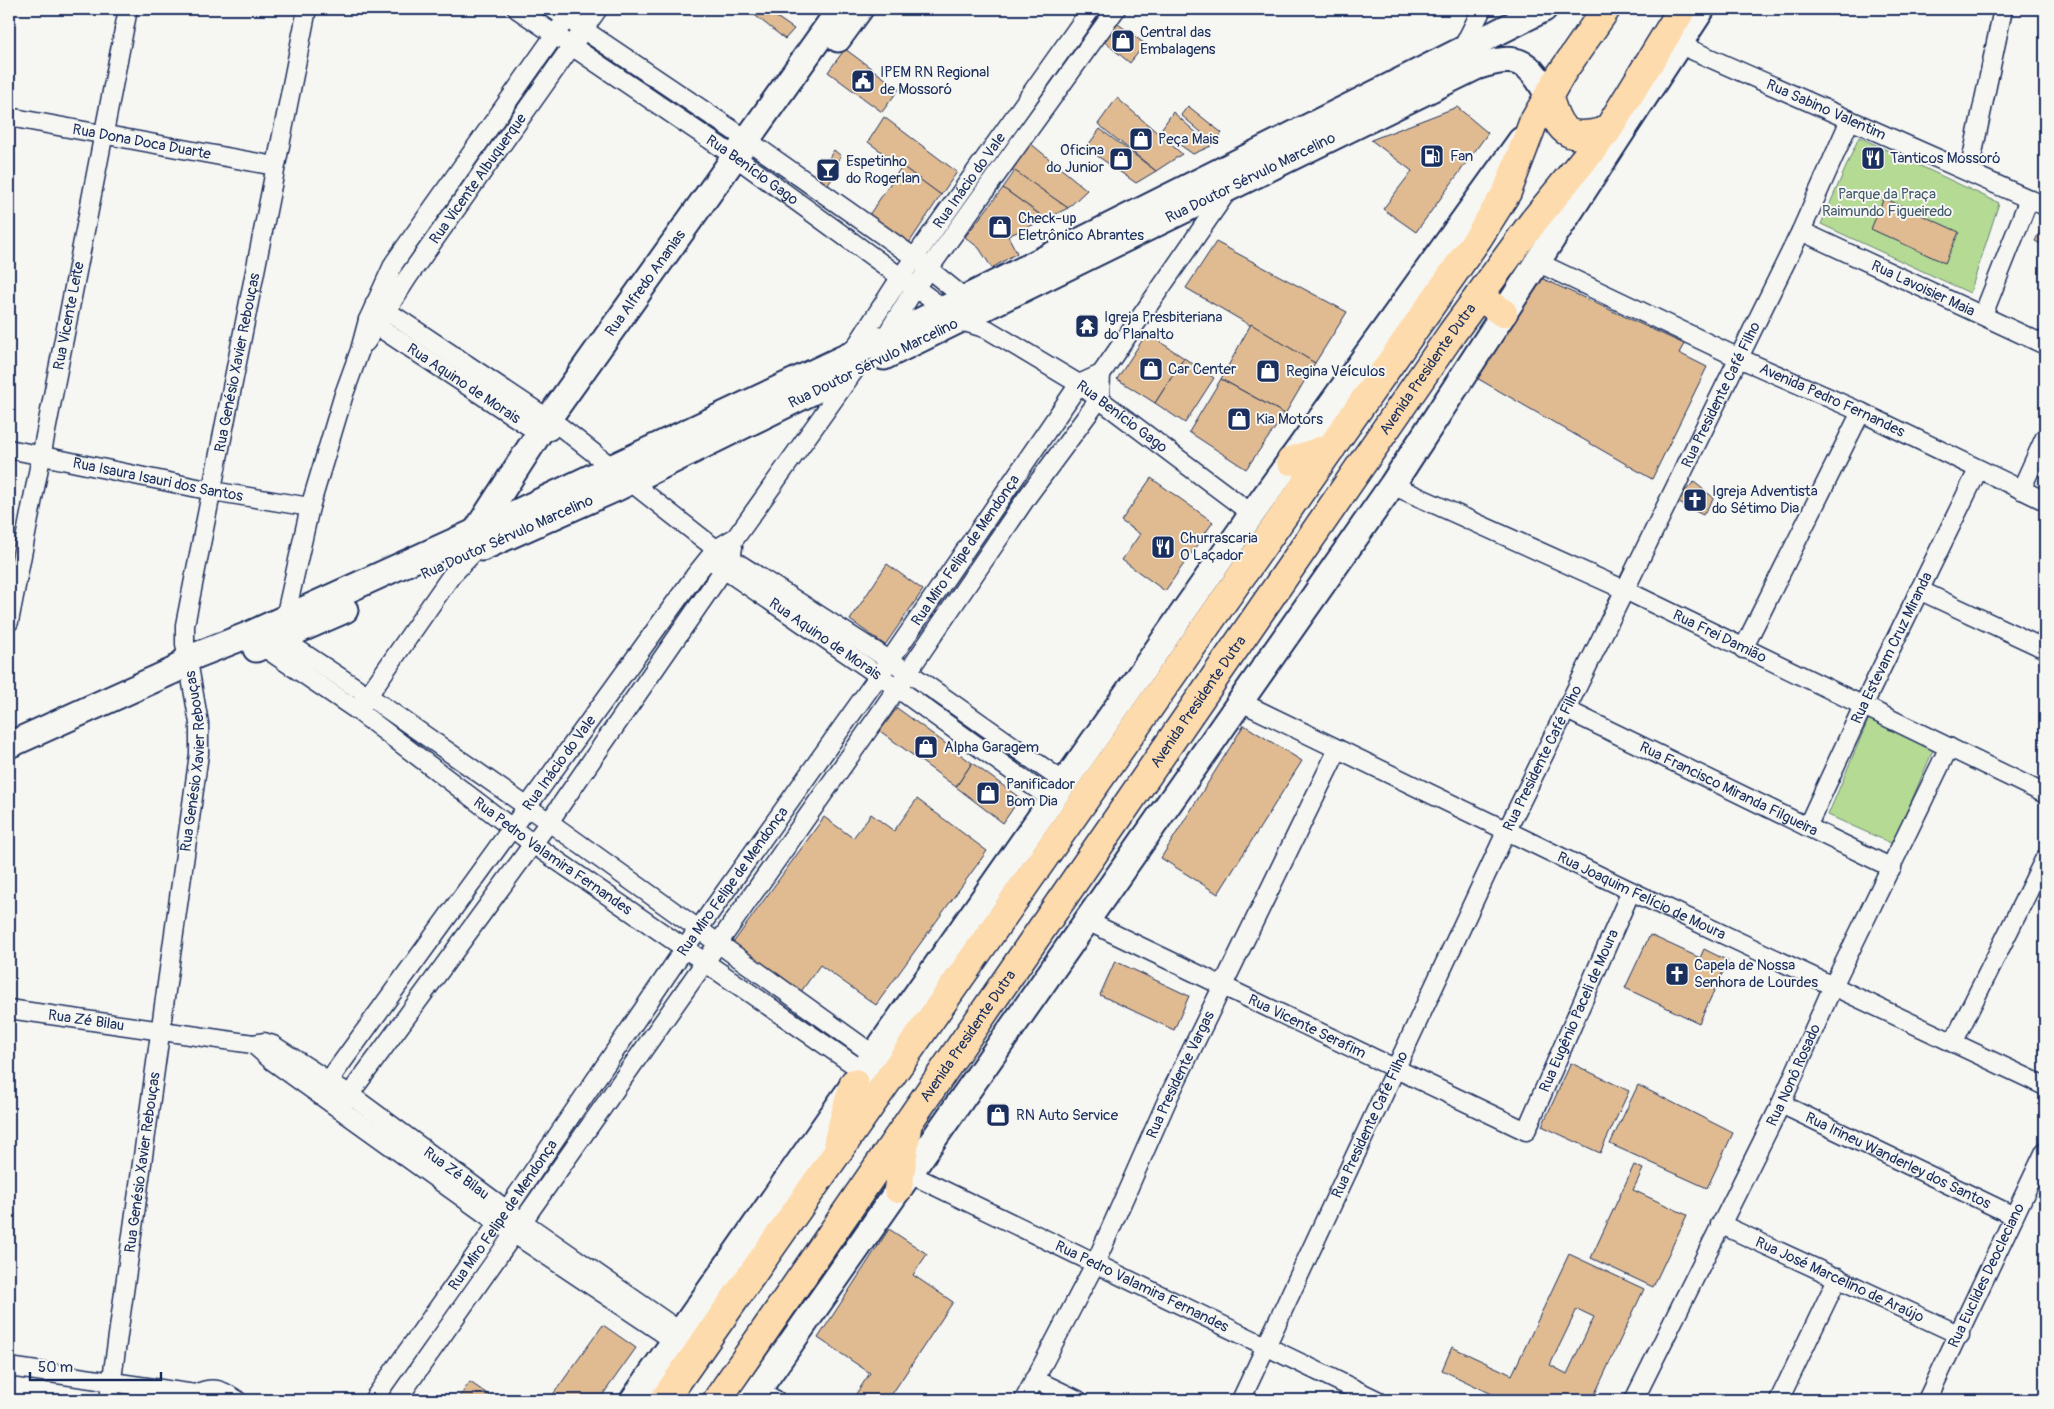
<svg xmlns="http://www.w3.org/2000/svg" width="2054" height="1409" font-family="Pangolin,sans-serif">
	<rect width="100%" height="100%" fill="#f6f6f2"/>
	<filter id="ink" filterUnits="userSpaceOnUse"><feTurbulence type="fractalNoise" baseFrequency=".02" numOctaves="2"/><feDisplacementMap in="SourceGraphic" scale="10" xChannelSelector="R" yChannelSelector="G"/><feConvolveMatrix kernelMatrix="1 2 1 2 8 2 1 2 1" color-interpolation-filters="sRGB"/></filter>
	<g filter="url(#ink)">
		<g fill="#b5da94" stroke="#688479">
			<polygon points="1859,137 1999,203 1970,293 1821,224"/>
			<polygon points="1869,718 1934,748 1893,844 1828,815"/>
		</g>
		<g fill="#e0bb91" stroke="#1b2f5e" fill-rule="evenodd">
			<polygon points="747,9 765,9 794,29 785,39"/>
			<polygon points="1114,21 1145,44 1130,63 1101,39"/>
			<polygon points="845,49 899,89 882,112 828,72"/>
			<polygon points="1117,98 1182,154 1156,171 1098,124"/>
			<polygon points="1188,106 1222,133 1214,143 1181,115"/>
			<polygon points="1457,107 1488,133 1416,232 1383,209 1412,171 1371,140"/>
			<polygon points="1173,112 1211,146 1193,154 1160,131"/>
			<polygon points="884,117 957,172 941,195 868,142"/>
			<polygon points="1100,129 1156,171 1136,183 1086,148"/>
			<polygon points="1030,143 1087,190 1068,208 1011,169"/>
			<polygon points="834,150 841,156 832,168 837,172 827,186 816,179"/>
			<polygon points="902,166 941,195 909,243 869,215"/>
			<polygon points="1015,171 1068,208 1046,219 1003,188"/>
			<polygon points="1003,188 1046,219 1008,236 1017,253 992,268 979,248 965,237"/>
			<polygon points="1884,198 1959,232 1945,263 1871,229"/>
			<polygon points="2045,221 2045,246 2035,241"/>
			<polygon points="1216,242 1347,312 1315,363 1186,288"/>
			<polygon points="1539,277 1684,344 1679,353 1707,367 1652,479 1475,377 1503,323 1510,329"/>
			<polygon points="1251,324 1315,363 1285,414 1221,379"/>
			<polygon points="1147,333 1184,358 1155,403 1117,379"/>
			<polygon points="1184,358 1214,378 1185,423 1155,403"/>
			<polygon points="1221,379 1285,414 1246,469 1189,432"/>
			<polygon points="1151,478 1213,522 1165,591 1122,560 1140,534 1121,521"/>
			<polygon points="1694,482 1714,498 1703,515 1675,501"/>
			<polygon points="887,564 923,590 885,645 850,620"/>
			<polygon points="897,708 972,763 956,787 880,731"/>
			<polygon points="1244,725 1302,761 1218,894 1161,858"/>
			<polygon points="972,763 1020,798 1003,823 956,787"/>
			<polygon points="917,799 987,851 876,1005 820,965 800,993 733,943 824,817 853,838 871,814 894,831"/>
			<polygon points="1650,935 1700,958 1704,949 1728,961 1699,1023 1625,988"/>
			<polygon points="1115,961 1189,996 1174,1030 1100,995"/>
			<polygon points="1571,1063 1629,1091 1600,1153 1542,1126"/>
			<polygon points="1638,1085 1733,1133 1707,1188 1610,1144"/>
			<polygon points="1634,1165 1643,1169 1633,1190 1687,1215 1653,1287 1591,1258"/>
			<polygon points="889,1229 927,1254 913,1275 953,1302 888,1400 865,1400 856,1394 870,1373 818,1338"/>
			<path d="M1569 1254 1644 1289 1592 1400H1492L1494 1395 1442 1370 1452 1347 1512 1375ZM1577 1309 1594 1317 1567 1374 1550 1365Z"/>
			<polygon points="603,1325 636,1348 599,1400 549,1400"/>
			<polygon points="470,1382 496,1400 457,1400"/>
		</g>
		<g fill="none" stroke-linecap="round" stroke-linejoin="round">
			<g stroke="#1b2f5e" stroke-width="21">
				<g id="street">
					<path id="s1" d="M517 9 734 156 961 321 987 329 1079 384 1252 514"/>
					<polyline points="553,9 746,139 915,258 972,304"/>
					<path id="s2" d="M1669 40 2045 206"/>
					<polyline points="1462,49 1482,9"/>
					<path id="s3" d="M9 117 275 166"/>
					<polyline points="1969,172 2003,9"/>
					<path id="s4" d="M1801 231 2045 345"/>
					<path id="s5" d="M1537 262 1739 358 1861 412 2045 501"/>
					<polyline points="375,303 562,428 716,549 908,672 1064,782"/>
					<polyline points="1983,315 2029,199"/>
					<path id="s6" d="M368 320 539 433 550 431"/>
					<polyline points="884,339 915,288 1116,9"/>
					<path id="s7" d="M366 342 408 277 598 9"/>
					<path id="s8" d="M851 354 900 278 1091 9"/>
					<path id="s9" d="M9 449 212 491 310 507"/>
					<path id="s10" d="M1392 485 1625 590 2045 794"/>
					<polyline points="2021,490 2045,437"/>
					<path id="s11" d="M715 563 897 688 1052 800"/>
					<polyline points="1919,590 2045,649"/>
					<polyline points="285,618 310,507 344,394 360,350 368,320 394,263 573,9"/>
					<path id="s12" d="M9 622 128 9"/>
					<polyline points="273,633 367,695 549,822 874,1055"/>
					<path id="s13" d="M256 642 358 711 533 844 863 1071"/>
					<polyline points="1743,649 1861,412"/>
					<path id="s14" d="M1241 702 1631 891 2045 1086"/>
					<polyline points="362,704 451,576 475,551"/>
					<path id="s15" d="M1567 710 1892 868"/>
					<path id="s16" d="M1807 827 1863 706 1978 470"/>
					<path id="s17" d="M1087 921 1526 1131 1631 891"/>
					<path id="s18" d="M9 1009 253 1044 264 1042 273 1045 349 1094 523 1222 681 1332"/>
					<polyline points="1953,1043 2045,858"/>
					<polyline points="253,1044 271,1060 498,1223 673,1340"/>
					<path id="s19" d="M319 1094 696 574 716 549 736 537 854 371"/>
					<path id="s20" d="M1781 1104 2014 1216"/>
					<polyline points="339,1109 549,822 724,569 731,559 733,547"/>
					<path id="s21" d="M908 1173 1377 1400"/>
					<path id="s22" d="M1720 1224 1960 1335"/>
					<path d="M9 1367 195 1394C213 1386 221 1389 237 1400"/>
					<polyline points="1034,1379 1078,1400"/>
					<polyline points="758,1390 776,1400"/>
					<path id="s23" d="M109 1400 199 754V723L185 644V625L307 9"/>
					<path id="s24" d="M373 1400 498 1223 685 948 890 660 1079 384 1101 374"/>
					<polyline points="397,1400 878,716 1027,497 1100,398 1101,374 1229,189"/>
					<path id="s25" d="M1024 1400 1095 1264 1169 1096 1338 749"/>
					<path id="s26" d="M1241 1400 1507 830 1801 231 1850 120"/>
					<path id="s27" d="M1634 1400 1781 1104 1833 986 1949 747"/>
					<polyline points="1779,1400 1838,1277"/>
					<path id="s28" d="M1927 1400 2045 1151"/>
				</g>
			</g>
			<g stroke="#1b2f5e" stroke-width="29">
				<g id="secondary">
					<polyline points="838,39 860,9"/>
					<path id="s29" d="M884 357 1476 67C1517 53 1530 60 1549 98"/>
					<path id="s30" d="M474 534 549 418 840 9"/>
					<polyline points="482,548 617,488 828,384"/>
					<polyline points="256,649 345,610"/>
					<polyline points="9,745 175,670 187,659 248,635 475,532 884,339 1544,9"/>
					<polyline points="633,1400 1252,514 1521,140"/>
					<polyline points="751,1400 1392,485 1702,9"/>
				</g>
			</g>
			<g stroke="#1b2f5e" stroke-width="31">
				<g id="primary">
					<path d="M1549 98C1560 136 1570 140 1607 131"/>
					<polyline points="1479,296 1503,313"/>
					<polyline points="1291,461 1332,447"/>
					<polyline points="838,1140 854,1083"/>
					<polyline points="898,1189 907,1128"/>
					<polyline points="664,1400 1478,238 1507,192 1533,123 1561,74 1606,9"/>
					<path id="s31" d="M717 1400 1452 333 1533 222 1607 131 1682 9"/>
				</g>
			</g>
			<use href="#street" stroke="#f6f6f2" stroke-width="18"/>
			<use href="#secondary" stroke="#f6f6f2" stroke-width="25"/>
			<use href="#primary" stroke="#fedbac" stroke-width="28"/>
		</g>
	</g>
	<defs>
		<g id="shop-square" transform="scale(1.25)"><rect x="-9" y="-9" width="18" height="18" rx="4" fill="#1b2f5e" stroke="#f6f6f2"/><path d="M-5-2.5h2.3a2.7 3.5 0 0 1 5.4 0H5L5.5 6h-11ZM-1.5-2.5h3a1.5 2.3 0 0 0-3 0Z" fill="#fff"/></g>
		<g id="civic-square" transform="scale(1.25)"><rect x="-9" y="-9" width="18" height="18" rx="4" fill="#1b2f5e" stroke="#f6f6f2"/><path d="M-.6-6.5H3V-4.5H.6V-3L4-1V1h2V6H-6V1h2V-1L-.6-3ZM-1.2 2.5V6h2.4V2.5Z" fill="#fff"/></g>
		<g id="fuel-square" transform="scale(1.25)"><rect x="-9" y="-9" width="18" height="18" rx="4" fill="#1b2f5e" stroke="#f6f6f2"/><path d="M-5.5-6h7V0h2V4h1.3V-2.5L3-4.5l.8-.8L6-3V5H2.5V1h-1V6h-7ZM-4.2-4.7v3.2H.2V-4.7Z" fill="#fff"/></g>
		<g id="restaurant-square" transform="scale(1.25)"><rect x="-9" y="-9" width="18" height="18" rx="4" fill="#1b2f5e" stroke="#f6f6f2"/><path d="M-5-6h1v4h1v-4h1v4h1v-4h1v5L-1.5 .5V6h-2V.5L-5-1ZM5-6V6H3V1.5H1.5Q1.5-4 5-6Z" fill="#fff"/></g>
		<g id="bar-square" transform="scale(1.25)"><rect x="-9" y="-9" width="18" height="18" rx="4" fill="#1b2f5e" stroke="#f6f6f2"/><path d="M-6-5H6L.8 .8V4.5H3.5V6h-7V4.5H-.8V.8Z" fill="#fff"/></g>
		<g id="temple-square" transform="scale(1.25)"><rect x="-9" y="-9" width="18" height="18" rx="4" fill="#1b2f5e" stroke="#f6f6f2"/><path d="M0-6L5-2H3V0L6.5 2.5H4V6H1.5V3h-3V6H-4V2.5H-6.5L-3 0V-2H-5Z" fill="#fff"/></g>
		<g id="church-square" transform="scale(1.25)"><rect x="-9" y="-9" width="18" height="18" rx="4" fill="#1b2f5e" stroke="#f6f6f2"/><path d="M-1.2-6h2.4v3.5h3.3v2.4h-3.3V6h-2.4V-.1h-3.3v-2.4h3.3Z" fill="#fff"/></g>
	</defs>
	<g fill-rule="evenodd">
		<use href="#shop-square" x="1123" y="41"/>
		<use href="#civic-square" x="863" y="81"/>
		<use href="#shop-square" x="1141" y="139"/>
		<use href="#fuel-square" x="1432" y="156"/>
		<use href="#restaurant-square" x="1873" y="158"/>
		<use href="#shop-square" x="1121" y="159"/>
		<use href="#bar-square" x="828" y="170"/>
		<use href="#shop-square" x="1000" y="227"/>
		<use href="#temple-square" x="1087" y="326"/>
		<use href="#shop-square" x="1151" y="369"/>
		<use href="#shop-square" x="1268" y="371"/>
		<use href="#shop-square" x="1239" y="419"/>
		<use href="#church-square" x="1695" y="500"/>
		<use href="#restaurant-square" x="1163" y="547"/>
		<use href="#shop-square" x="926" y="747"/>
		<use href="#shop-square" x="988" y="793"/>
		<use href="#church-square" x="1677" y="974"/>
		<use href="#shop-square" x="998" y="1115"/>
	</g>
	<g text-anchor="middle" stroke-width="4" stroke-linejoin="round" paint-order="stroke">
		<g font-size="15" fill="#1b2f5e" stroke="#f6f6f2" text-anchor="start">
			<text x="1140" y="37">Central das<tspan x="1140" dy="17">Embalagens</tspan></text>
			<text x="880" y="77">IPEM RN Regional<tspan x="880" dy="17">de Mossoró</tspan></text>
			<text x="1158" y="144">Peça Mais</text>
			<text x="1104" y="155" text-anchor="end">Oficina<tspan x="1104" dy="17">do Junior</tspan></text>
			<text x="1450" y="161">Fan</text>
			<text x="1890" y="163">Tanticos Mossoró</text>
			<text x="846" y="166">Espetinho<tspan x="846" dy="17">do Rogerlan</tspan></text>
			<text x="1018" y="223">Check-up<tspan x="1018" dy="17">Eletrônico Abrantes</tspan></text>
			<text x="1104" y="322">Igreja Presbiteriana<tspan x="1104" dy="17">do Planalto</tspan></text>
			<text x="1168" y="374">Car Center</text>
			<text x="1286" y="376">Regina Veículos</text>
			<text x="1256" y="424">Kia Motors</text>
			<text x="1712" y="496">Igreja Adventista<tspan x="1712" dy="17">do Sétimo Dia</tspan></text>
			<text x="1180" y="543">Churrascaria<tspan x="1180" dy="17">O Laçador</tspan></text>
			<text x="944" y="752">Alpha Garagem</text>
			<text x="1006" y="789">Panificador<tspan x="1006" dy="17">Bom Dia</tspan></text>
			<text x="1694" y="970">Capela de Nossa<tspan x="1694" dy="17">Senhora de Lourdes</tspan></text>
			<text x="1016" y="1120">RN Auto Service</text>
		</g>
		<g font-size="15" fill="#1b2f5e" stroke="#f6f6f2">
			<text dy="5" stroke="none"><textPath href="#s2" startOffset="172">Rua Sabino Valentim</textPath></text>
			<text dy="5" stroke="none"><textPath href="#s3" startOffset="135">Rua Dona Doca Duarte</textPath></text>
			<text dy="5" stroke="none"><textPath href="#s1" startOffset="285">Rua Benício Gago</textPath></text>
			<text dy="5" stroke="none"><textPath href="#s29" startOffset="408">Rua Doutor Sérvulo Marcelino</textPath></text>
			<text dy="5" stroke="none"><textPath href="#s7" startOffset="198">Rua Vicente Albuquerque</textPath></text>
			<text dy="5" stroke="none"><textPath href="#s8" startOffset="210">Rua Inácio do Vale</textPath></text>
			<text dy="5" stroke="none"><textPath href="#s30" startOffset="304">Rua Alfredo Ananias</textPath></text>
			<text dy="5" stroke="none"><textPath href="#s4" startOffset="135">Rua Lavoisier Maia</textPath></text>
			<text dy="5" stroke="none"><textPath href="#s12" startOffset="312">Rua Vicente Leite</textPath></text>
			<text dy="5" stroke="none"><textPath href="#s23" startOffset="1050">Rua Genésio Xavier Rebouças</textPath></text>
			<text transform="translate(873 363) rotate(-26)" y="5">Rua Doutor Sérvulo Marcelino</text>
			<text dy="5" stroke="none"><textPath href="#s31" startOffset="1252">Avenida Presidente Dutra</textPath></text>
			<text dy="5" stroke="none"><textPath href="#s6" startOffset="115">Rua Aquino de Morais</textPath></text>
			<text dy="5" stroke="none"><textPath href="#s26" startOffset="1114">Rua Presidente Café Filho</textPath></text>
			<text dy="5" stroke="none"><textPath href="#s5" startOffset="326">Avenida Pedro Fernandes</textPath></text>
			<text dy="5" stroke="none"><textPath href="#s1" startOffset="731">Rua Benício Gago</textPath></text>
			<text dy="5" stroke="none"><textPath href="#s9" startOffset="152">Rua Isaura Isauri dos Santos</textPath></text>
			<text transform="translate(507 537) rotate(-24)" y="5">Rua Doutor Sérvulo Marcelino</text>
			<text dy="5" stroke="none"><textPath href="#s24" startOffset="1036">Rua Miro Felipe de Mendonça</textPath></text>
			<text dy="5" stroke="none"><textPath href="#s10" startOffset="361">Rua Frei Damião</textPath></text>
			<text dy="5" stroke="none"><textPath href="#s11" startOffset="134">Rua Aquino de Morais</textPath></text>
			<text dy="5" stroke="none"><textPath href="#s16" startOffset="198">Rua Estevam Cruz Miranda</textPath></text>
			<text dy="5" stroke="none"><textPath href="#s31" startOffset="848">Avenida Presidente Dutra</textPath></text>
			<text dy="5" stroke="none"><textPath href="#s26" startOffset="709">Rua Presidente Café Filho</textPath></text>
			<text dy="5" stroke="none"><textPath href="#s23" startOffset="645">Rua Genésio Xavier Rebouças</textPath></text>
			<text dy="5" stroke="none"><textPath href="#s19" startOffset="409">Rua Inácio do Vale</textPath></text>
			<text dy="5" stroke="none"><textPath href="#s15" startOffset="180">Rua Francisco Miranda Filgueira</textPath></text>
			<text dy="5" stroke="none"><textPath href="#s13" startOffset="366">Rua Pedro Valamira Fernandes</textPath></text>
			<text dy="5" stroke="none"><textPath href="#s24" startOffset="631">Rua Miro Felipe de Mendonça</textPath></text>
			<text dy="5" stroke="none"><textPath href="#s14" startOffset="445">Rua Joaquim Felício de Moura</textPath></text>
			<text dy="5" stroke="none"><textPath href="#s17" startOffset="618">Rua Eugênio Paceli de Moura</textPath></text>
			<text dy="5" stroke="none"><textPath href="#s18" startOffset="78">Rua Zé Bilau</textPath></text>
			<text dy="5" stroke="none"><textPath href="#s17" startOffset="244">Rua Vicente Serafim</textPath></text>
			<text dy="5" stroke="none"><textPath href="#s31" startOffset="442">Avenida Presidente Dutra</textPath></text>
			<text dy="5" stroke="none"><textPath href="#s25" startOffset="361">Rua Presidente Vargas</textPath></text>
			<text dy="5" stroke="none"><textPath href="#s27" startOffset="362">Rua Nonô Rosado</textPath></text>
			<text dy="5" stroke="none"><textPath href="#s26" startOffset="304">Rua Presidente Café Filho</textPath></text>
			<text dy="5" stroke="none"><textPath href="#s20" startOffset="130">Rua Irineu Wanderley dos Santos</textPath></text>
			<text dy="5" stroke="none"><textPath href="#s23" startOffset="240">Rua Genésio Xavier Rebouças</textPath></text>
			<text dy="5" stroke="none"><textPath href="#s18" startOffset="491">Rua Zé Bilau</textPath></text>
			<text dy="5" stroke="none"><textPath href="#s24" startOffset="226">Rua Miro Felipe de Mendonça</textPath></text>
			<text dy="5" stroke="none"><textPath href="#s28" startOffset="138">Rua Euclides Deocleciano</textPath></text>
			<text dy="5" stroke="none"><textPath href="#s22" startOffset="132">Rua José Marcelino de Araújo</textPath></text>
			<text dy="5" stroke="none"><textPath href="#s21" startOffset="260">Rua Pedro Valamira Fernandes</textPath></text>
		</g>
		<g font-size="15" fill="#425a6c" stroke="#f6f6f2">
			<text x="1887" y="199">Parque da Praça<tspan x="1887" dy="17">Raimundo Figueiredo</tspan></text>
		</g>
	</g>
	<rect width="2054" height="1409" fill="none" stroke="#f6f6f2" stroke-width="30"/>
	<rect x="15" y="15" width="2024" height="1379" fill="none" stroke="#1b2f5e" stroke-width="2" filter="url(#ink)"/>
	<path d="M30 1372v8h131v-8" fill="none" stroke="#1b2f5e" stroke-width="2.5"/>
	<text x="38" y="1372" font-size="15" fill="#1b2f5e" stroke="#f6f6f2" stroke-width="4" paint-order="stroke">50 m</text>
</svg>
